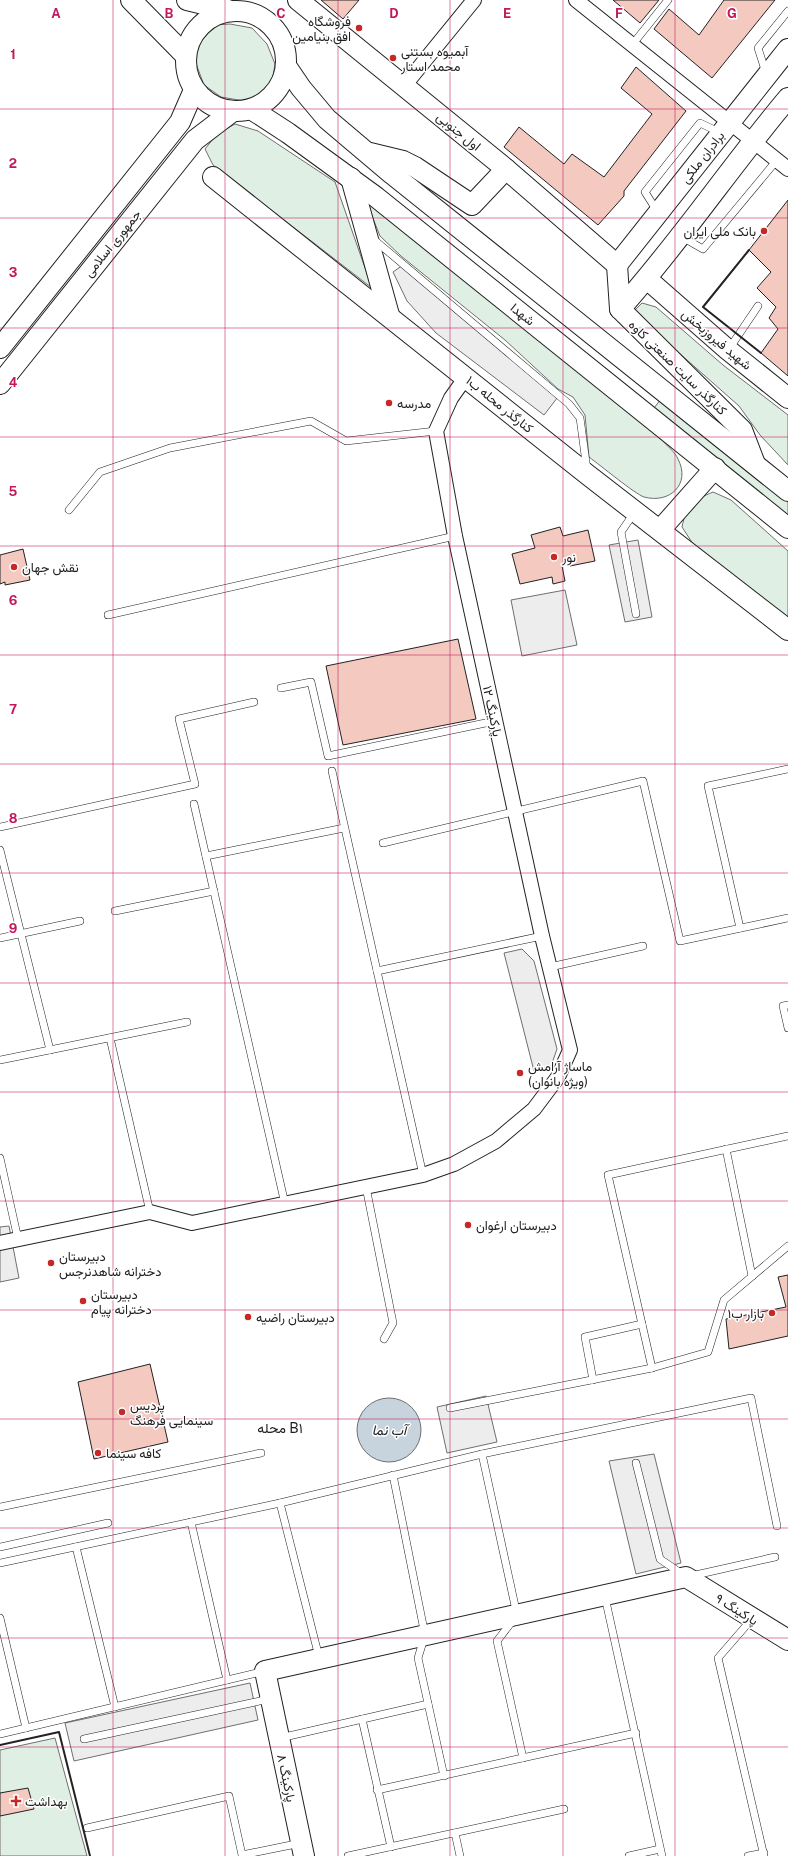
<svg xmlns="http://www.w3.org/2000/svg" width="788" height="1856" font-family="'Public Sans',Vazirmatn,sans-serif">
	<rect width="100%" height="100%" fill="#fff"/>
	<g fill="#e0efe3" stroke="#6f6f6f">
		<polygon points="230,24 252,28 267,44 275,64 272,83 260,95 244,101 221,97 204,85 195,61 198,45 215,25"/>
		<polygon points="235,124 258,131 335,182 372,288 213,165 205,149 217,134"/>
		<path d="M364 196 662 440C667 446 675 452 678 459 691 484 670 504 644 497 635 494 600 465 589 457L585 415 573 397 558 389 505 340 401 256 380 236Z"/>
		<polygon points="642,303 656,307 723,365 788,415 788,465 760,435 739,406 652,329 635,310"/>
		<polygon points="661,399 788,500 788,518 654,408"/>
		<path d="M713 492 731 500 788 551V624L695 547 682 527C686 506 694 500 713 492Z"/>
		<polygon points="55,1738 87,1856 0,1856 0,1750"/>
	</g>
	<g fill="#ededed" stroke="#6f6f6f">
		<polygon points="406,263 561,393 544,415 436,333 407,301 393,272"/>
		<polygon points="638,540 652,617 625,622 609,545"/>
		<polygon points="565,590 577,645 522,656 511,600"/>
		<polygon points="522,949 534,961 557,1049 551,1066 534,1071 504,953"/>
		<polygon points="9,1226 19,1278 0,1282 0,1227"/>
		<polygon points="486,1396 497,1442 447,1453 437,1407"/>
		<polygon points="654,1454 681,1563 636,1574 609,1461"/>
		<polygon points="250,1683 258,1720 74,1761 65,1723"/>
	</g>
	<circle fill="#c7d3dd" stroke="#6f6f6f" cx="389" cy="1430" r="32"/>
	<g fill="#f3c9c0" stroke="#222">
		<polygon points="321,0 359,0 343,19"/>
		<polygon points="613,0 659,0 640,23"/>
		<polygon points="724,0 775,0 712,78 654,29 669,9 699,35"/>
		<polygon points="636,67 686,111 624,191 624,196 598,225 504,147 519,127 564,164 572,154 604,177 652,114 621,88"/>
		<polygon points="788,200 788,376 761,353 778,329 769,318 776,307 757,288 771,272 749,250"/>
		<polygon points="560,527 563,536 588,530 595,561 570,566 570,563 562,566 565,581 553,584 552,577 520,584 512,554 535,548 531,535"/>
		<polygon points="23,549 30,580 5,585 5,582 0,584 0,555"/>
		<polygon points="458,639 476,719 343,745 326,666"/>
		<polygon points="788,1275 788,1336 729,1349 726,1319 786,1307 778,1277"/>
		<polygon points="150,1364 168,1442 94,1459 78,1382"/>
		<polygon points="28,1788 34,1809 0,1816 0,1793"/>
	</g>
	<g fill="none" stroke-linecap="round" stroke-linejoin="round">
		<g stroke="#222" stroke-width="8">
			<g id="lane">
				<polyline points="632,45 668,0"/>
				<polyline points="766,73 758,48 788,11"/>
				<polyline points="657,211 645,192 700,123 721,133"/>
				<polyline points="682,237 703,249 777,160"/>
				<polyline points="372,238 569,404 580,418 587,470"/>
				<polyline points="729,349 758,306"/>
				<polyline points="69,510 100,472 170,448 311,421 346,441 436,431"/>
				<polyline points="634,513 621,532 636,614"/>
				<polyline points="108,615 455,536"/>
				<polyline points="281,688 311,682 328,756 495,721"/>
				<polyline points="332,771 423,1175"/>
				<polyline points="194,804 285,1204"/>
				<polyline points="0,827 195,784 179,719 254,702"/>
				<polyline points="383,843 643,781 680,941 788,918"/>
				<polyline points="0,850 50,1050"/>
				<polyline points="206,856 344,828"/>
				<polyline points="115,911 214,891"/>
				<polyline points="740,928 708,786 788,769"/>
				<polyline points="0,938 80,921"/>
				<polyline points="550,967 643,946"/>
				<polyline points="377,971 542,936"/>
				<polyline points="788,1005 783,1006 788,1028"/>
				<polyline points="110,1038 150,1212"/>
				<polyline points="0,1060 187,1022"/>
				<polyline points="726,1149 752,1276"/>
				<polyline points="0,1158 18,1239"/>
				<polyline points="366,1187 393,1323 384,1339"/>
				<polyline points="652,1368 608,1175 788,1136"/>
				<polyline points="593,1380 585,1337 642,1324"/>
				<polyline points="450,1408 652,1368 708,1352 724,1300 788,1246"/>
				<polyline points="482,1454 517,1615 497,1641 523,1758"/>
				<polyline points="636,1463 660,1559 682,1574"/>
				<polyline points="393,1475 425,1635 418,1658 444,1776"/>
				<polyline points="280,1503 319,1657"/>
				<polyline points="0,1507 261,1453"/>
				<polyline points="191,1522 227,1680"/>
				<polyline points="0,1547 108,1523"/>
				<polyline points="76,1547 115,1707"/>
				<polyline points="0,1563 280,1503 482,1454 751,1398 777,1526"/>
				<polyline points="691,1576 775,1557"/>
				<polyline points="605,1597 662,1856"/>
				<polyline points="0,1618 26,1728"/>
				<polyline points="751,1620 718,1658 764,1856"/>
				<polyline points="362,1719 391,1847"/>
				<polyline points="0,1734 265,1671"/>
				<polyline points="280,1738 428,1704"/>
				<polyline points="84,1739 269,1699"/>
				<polyline points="377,1790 636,1733"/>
				<polyline points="87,1828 229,1796 242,1855 301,1843"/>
				<polyline points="455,1833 460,1856"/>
				<polyline points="348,1856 564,1809"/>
				<polyline points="629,1856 660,1849"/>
				<polyline points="748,1856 764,1853"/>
			</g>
		</g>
		<g stroke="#222" stroke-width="16">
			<g id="street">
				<polyline points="576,0 788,169"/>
				<polyline points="404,86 474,0"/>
				<polyline points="0,1243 150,1212 192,1223 423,1175 454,1164 496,1141 534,1109 558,1077 570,1050 542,936 477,637 455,536 436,431 451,398 466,377"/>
			</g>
		</g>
		<g stroke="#222" stroke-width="22">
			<g id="secondary">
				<polyline points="131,0 185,55"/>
				<polyline points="187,0 228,10"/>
				<polyline points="298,0 506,169 617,265"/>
				<circle cx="236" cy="61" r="50"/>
				<polyline points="286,66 301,88 327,119 392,174 788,491"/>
				<polyline points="251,109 288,133 376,197 788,528"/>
				<polyline points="370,153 403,161 415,167 472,205 506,169"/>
				<polyline points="213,177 588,475 788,630"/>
				<polyline points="351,178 389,315"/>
				<polyline points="617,265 788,49"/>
				<polyline points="617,265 620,309 742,430 755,464"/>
				<polyline points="647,279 728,350 788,398"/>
				<path d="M620 309C680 242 730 167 788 98"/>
				<polyline points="0,348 180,122 194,90"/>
				<polyline points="0,384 195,140 233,111"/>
				<polyline points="660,530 715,468"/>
				<polyline points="304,1856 265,1671 686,1577 788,1640"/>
			</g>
		</g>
		<use href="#lane" stroke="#fff" stroke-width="7"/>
		<use href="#street" stroke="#fff" stroke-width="14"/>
		<use href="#secondary" stroke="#fff" stroke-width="20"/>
		<g stroke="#222" stroke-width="2">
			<polyline points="749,250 703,307 761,353"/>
			<polyline points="0,1745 59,1732 90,1856"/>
		</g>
	</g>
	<path fill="none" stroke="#c2185b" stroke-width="1" stroke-opacity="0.55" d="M113 0V1856M225 0V1856M338 0V1856M450 0V1856M563 0V1856M675 0V1856M0 109H788M0 218H788M0 328H788M0 437H788M0 546H788M0 655H788M0 764H788M0 873H788M0 983H788M0 1092H788M0 1201H788M0 1310H788M0 1419H788M0 1528H788M0 1638H788M0 1747H788"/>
	<g fill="#c62828" stroke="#fff" stroke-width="1.5">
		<circle cx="359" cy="28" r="4"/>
		<circle cx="393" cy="58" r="4"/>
		<circle cx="764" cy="231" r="4"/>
		<circle cx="389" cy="403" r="4"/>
		<circle cx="554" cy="557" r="4"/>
		<circle cx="14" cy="567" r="4"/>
		<circle cx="520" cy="1073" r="4"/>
		<circle cx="468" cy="1225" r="4"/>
		<circle cx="51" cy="1263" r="4"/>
		<circle cx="83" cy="1301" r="4"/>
		<circle cx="772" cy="1313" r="4"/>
		<circle cx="248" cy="1317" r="4"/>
		<circle cx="122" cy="1412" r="4"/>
		<circle cx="98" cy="1453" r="4"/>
		<path d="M14 1795h4v4h4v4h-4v4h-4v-4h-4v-4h4z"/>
	</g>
	<g text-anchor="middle" stroke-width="3" stroke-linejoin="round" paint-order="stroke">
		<g font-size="13" fill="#222" stroke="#fff" text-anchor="start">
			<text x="351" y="26" text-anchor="end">فروشگاه<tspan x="351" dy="15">افق بنیامین</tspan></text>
			<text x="401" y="56">آبمیوه بستنی<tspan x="401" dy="15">محمد استار</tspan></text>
			<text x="756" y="236" text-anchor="end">بانک ملی ایران</text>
			<text x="397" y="408">مدرسه</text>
			<text x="562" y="562">نور</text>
			<text x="22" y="572">نقش جهان</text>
			<text x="528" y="1071">ماساژ آرامش<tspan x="528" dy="15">(ویژه بانوان)</tspan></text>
			<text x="476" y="1230">دبیرستان ارغوان</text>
			<text x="59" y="1261">دبیرستان<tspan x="59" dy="15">دخترانه شاهدنرجس</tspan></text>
			<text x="91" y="1299">دبیرستان<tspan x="91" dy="15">دخترانه پیام</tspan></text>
			<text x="764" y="1318" text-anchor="end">بازار ب۱</text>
			<text x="256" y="1322">دبیرستان راضیه</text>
			<text x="130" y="1410">پردیس<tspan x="130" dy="15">سینمایی فرهنگ</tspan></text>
			<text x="106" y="1458">کافه سینما</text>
			<text x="25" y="1806">بهداشت</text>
		</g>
		<g font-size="13" fill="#222" stroke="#fff">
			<text transform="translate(459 131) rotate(39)" y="5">اول جنوبی</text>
			<text transform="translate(702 157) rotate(-52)" y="5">برادران ملکی</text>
			<text transform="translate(112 243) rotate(-51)" y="5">جمهوری اسلامی</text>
			<text transform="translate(523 314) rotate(39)" y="5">شهدا</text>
			<text transform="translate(717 339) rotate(40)" y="5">شهید فیروزبخش</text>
			<text transform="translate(678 367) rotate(44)" y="5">کنارگذر سایت صنعتی کاوه</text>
			<text transform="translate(500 404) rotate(39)" y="5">کنارگذر محله ب۱</text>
			<text transform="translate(493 711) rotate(78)" y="5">پارکینگ ۱۲</text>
			<text transform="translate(737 1609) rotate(32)" y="5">پارکینگ ۹</text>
			<text transform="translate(287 1778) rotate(78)" y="5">پارکینگ ۸</text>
		</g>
		<g font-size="14" fill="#222" stroke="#fff">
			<text x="280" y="1433">محله B۱</text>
		</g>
		<g font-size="14" font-style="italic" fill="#222" stroke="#fff">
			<text x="389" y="1435">آب نما</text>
		</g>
	</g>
	<g font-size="13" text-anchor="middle" font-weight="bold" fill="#c2185b" stroke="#fff" stroke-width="3" stroke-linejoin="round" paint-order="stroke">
		<text x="56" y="18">A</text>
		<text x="169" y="18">B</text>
		<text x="281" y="18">C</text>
		<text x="394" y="18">D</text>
		<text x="507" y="18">E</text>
		<text x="619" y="18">F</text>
		<text x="732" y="18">G</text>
		<text x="13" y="59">1</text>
		<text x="13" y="168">2</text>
		<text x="13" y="277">3</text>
		<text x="13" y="387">4</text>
		<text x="13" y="496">5</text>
		<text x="13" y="605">6</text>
		<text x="13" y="714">7</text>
		<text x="13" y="823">8</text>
		<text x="13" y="933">9</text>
	</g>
</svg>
